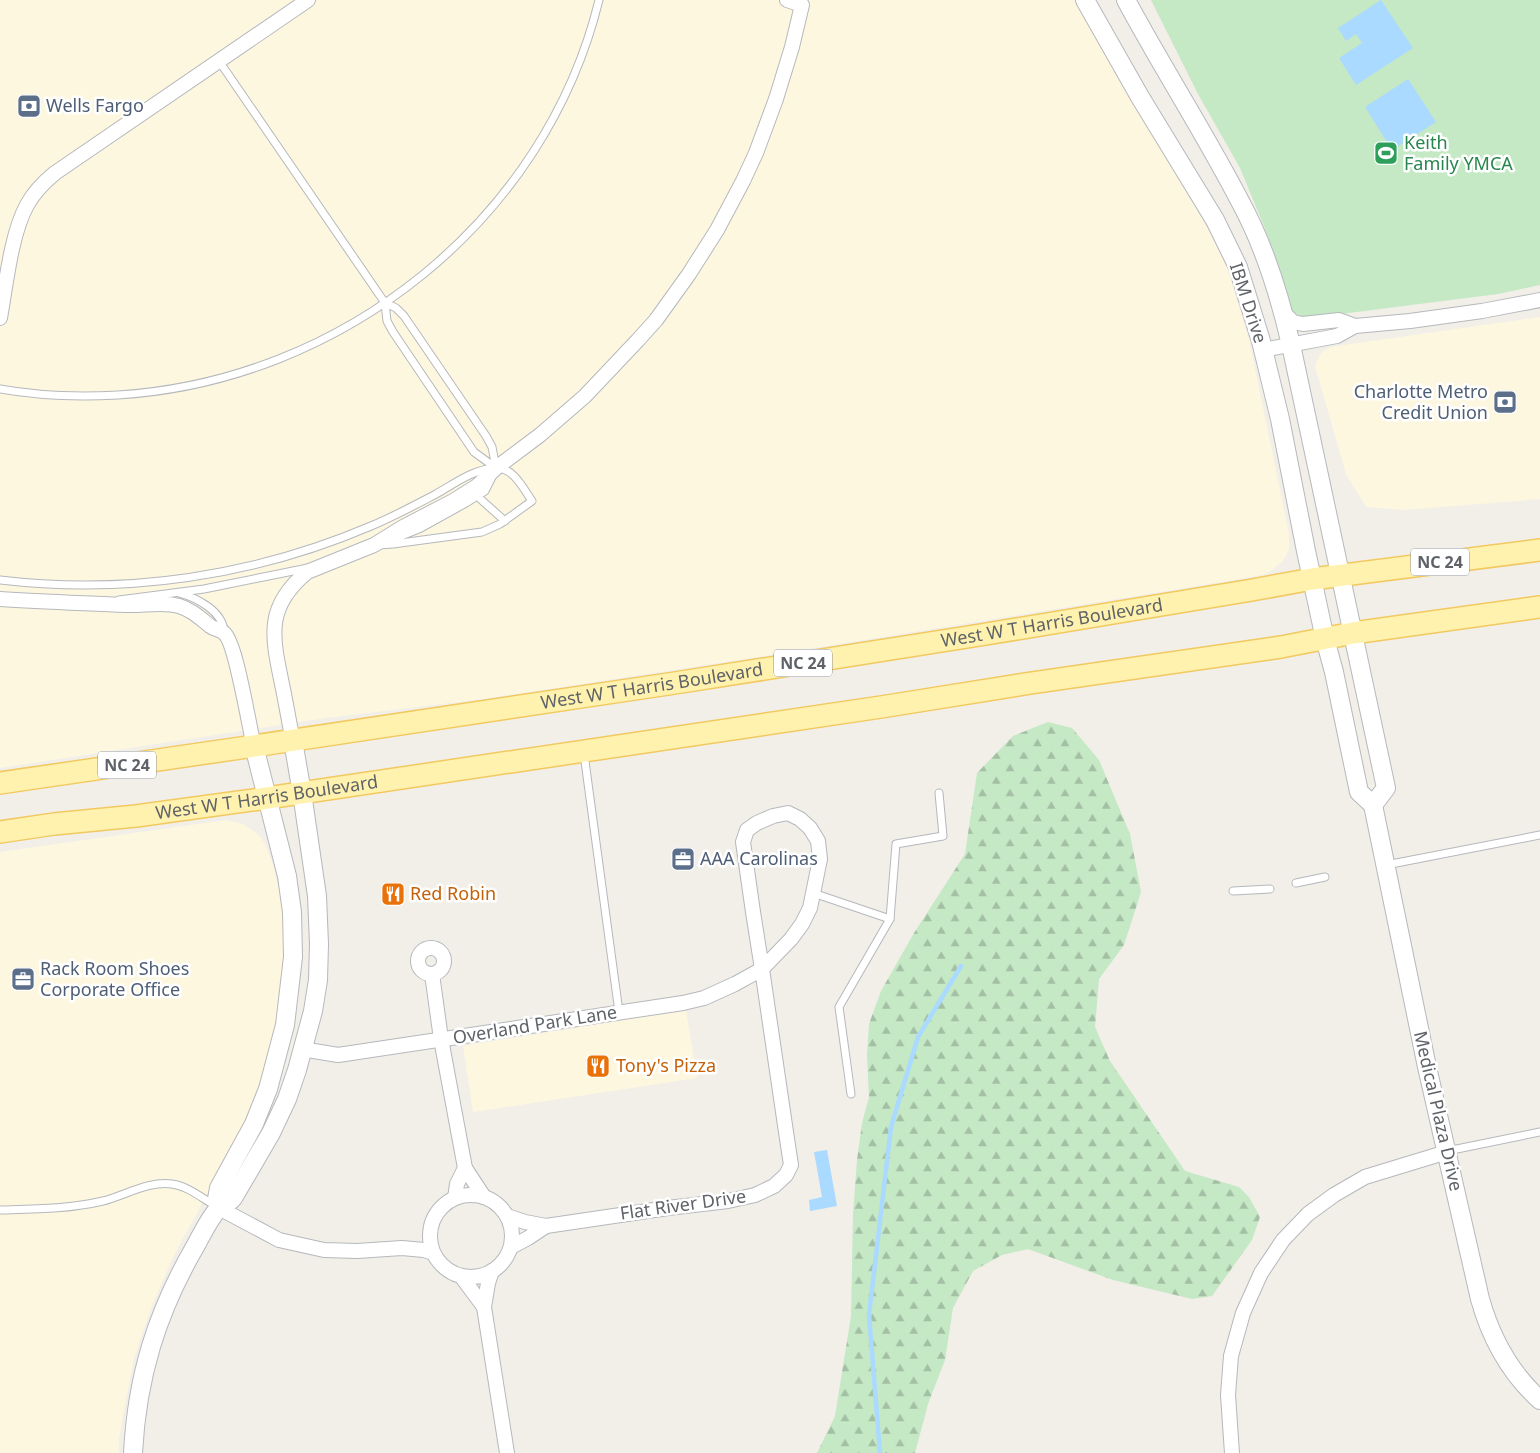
<svg xmlns="http://www.w3.org/2000/svg" width="1540" height="1453" font-family="'Noto Sans',sans-serif">
	<defs>
		<pattern id="forest-firs" width="22" height="20" patternUnits="userSpaceOnUse" patternTransform="scale(1.25)"><rect width="22" height="20" fill="#c5e8c5"/><path d="M5 1l3.5 6h-7zM16 11l3.5 6h-7z" fill="#a3c0a4"/></pattern>
	</defs>
	<rect width="100%" height="100%" fill="#f1efe8"/>
	<g fill="#fef7e0">
		<polygon points="0,0 1074,0 1209,231 1227,267 1249,340 1289,534 1289,550 1282,562 1269,572 1262,575 1228,581 777,654 483,699 326,718 0,768"/>
		<polygon points="1540,317 1540,499 1405,510 1366,507 1346,474 1315,366 1321,353 1330,347"/>
		<polygon points="226,820 243,824 259,835 265,844 273,865 284,912 285,949 277,1024 263,1077 254,1102 246,1123 173,1257 150,1311 134,1358 124,1411 119,1438 119,1453 0,1453 0,852"/>
		<polygon points="686,1010 697,1078 473,1112 463,1046"/>
	</g>
	<polygon fill="url(#forest-firs)" points="1048,722 1072,728 1099,760 1130,834 1141,892 1124,945 1099,979 1095,1027 1110,1061 1185,1171 1239,1187 1249,1197 1260,1217 1252,1240 1212,1296 1192,1299 1113,1280 1028,1249 1002,1255 973,1271 953,1308 945,1360 928,1404 915,1453 817,1453 835,1416 851,1316 853,1214 857,1160 862,1123 869,1097 867,1055 869,1024 881,991 914,933 965,854 977,773 1013,736"/>
	<path fill="#c5e8c5" d="M1151 0H1540V285L1498 294 1317 317C1305 318 1298 317 1290 308L1266 231 1240 168 1198 94Z"/>
	<g fill="#aadaff">
		<polygon points="1381,0 1413,48 1356,85 1339,58 1362,43 1356,34 1346,41 1338,28"/>
		<polygon points="1408,79 1436,122 1392,150 1365,107"/>
		<polygon points="827,1150 837,1206 810,1211 809,1200 822,1197 814,1152"/>
	</g>
	<g fill="none" stroke-linecap="round" stroke-linejoin="round">
		<polyline stroke="#aadaff" stroke-width="4.5" points="880,1453 869,1315 891,1127 918,1037 961,966"/>
		<g stroke="#b5b8bc" stroke-width="9">
			<g id="service">
				<polyline points="219,61 385,303 396,308 404,316 486,436 492,447 496,468 474,452 393,332 387,321 385,303"/>
				<path d="M0 389C38 396 79 397 118 395 342 381 545 221 599 0"/>
				<polyline points="477,496 505,521"/>
				<polyline points="394,539 421,528 466,503 485,491 492,477"/>
				<path d="M0 580C127 595 254 576 371 526 393 517 415 505 436 494 454 484 472 470 494 468 513 466 523 488 532 501L500 524 482 532 393 544 379 545"/>
				<path d="M179 593C197 598 223 611 224 632"/>
				<polyline points="119,600 204,589 308,568"/>
				<polyline points="584,754 619,1012"/>
				<polyline points="1386,865 1540,835"/>
				<polyline points="1296,883 1325,877"/>
				<polyline points="1233,891 1270,889"/>
				<polyline points="813,893 890,919 896,844 943,836 939,793"/>
				<polyline points="851,1094 839,1007 890,919"/>
				<polyline points="1447,1151 1540,1132"/>
				<path d="M0 1210C34 1209 69 1209 103 1201 123 1196 151 1180 172 1184 188 1186 203 1199 216 1206"/>
			</g>
		</g>
		<g stroke="#b5b8bc" stroke-width="16">
			<g id="minor">
				<polyline points="1281,310 1293,322 1303,324 1339,320 1355,326"/>
				<path d="M0 318C6 285 11 234 27 205 34 192 44 182 55 173L308 0"/>
				<polyline points="1263,350 1337,336 1355,326 1410,321 1482,311 1540,300"/>
				<path d="M0 599C42 602 84 603 126 605 143 606 162 601 179 606 192 610 200 618 210 626 214 629 221 630 224 633 236 642 249 727 254 746"/>
				<path d="M293 741C289 722 286 703 282 684 272 636 265 607 307 572L374 545 403 527 453 501 477 486 496 468 540 435 585 396 638 340 656 320 689 274 717 230 743 181 756 153 776 99 792 47 802 5 787 0"/>
				<circle cx="431" cy="961" r="13"/>
				<polyline points="432,974 441,1039 465,1168 484,1197"/>
				<polyline points="302,1049 338,1055 683,1003 704,998 735,984 762,969 791,939 802,924 810,908 820,859 818,841 810,828 800,819 788,813 773,816 757,823 747,830 743,842 753,912 762,969 786,1132 791,1165 786,1175 774,1186 755,1195 728,1201 668,1208 546,1226 525,1222 507,1216"/>
				<circle cx="471" cy="1236" r="41"/>
				<polyline points="455,1198 457,1184 465,1168"/>
				<polyline points="219,1208 279,1240 324,1250 357,1251 402,1248 424,1250 433,1253"/>
				<polyline points="511,1247 528,1238 546,1226"/>
				<polyline points="492,1271 488,1283 484,1307 507,1453"/>
				<polyline points="461,1276 484,1307"/>
				<polyline points="1232,1453 1228,1395 1231,1356 1243,1313 1261,1273 1283,1240 1308,1214 1334,1195 1365,1177 1447,1152"/>
			</g>
		</g>
		<g stroke="#b5b8bc" stroke-width="20">
			<g id="tertiary">
				<path d="M1085 0 1140 97 1215 220 1238 267 1261 341 1280 419 1306 551 1325 639 1334 672 1359 792 1373 805 1427 1067 1480 1299C1491 1338 1510 1373 1540 1400"/>
				<path d="M1126 0C1163 69 1206 135 1242 205 1265 248 1280 297 1291 345L1386 788 1373 805"/>
				<polyline points="219,1208 217,1199 219,1188 254,1124 268,1089 285,1025 293,957 292,912 287,876 254,746"/>
				<path d="M133 1453C137 1376 157 1312 196 1245 202 1234 209 1219 218 1209 222 1205 229 1203 233 1198L271 1133 287 1099 297 1070 313 1011 318 980 319 944 317 896 302 793 293 741"/>
			</g>
		</g>
		<g stroke="#f2c960" stroke-width="24">
			<g id="primary">
				<path id="s1" d="M0 783 254 746 675 683 980 635 1252 590 1312 579 1540 550"/>
				<path id="s2" d="M0 832 54 824 136 816 267 798 881 707 1031 683 1281 647 1353 633 1540 607"/>
			</g>
		</g>
		<use href="#service" stroke="#fff" stroke-width="7"/>
		<use href="#minor" stroke="#fff" stroke-width="14"/>
		<use href="#tertiary" stroke="#fff" stroke-width="18"/>
		<use href="#primary" stroke="#fff2af" stroke-width="21"/>
	</g>
	<defs>
		<g id="bank-square" transform="scale(1.25)"><rect x="-9" y="-9" width="18" height="18" rx="4" fill="#5c6f8a" stroke="#fff"/><path d="M-6-4H6V4H-6ZM0-2.3a2.3 2.3 0 1 0 0 4.6a2.3 2.3 0 1 0 0-4.6Z" fill="#fff"/></g>
		<g id="stadium-square" transform="scale(1.25)"><rect x="-9" y="-9" width="18" height="18" rx="4" fill="#2e9e5b" stroke="#fff"/><path d="M0-5a6.5 5 0 1 0 0 10a6.5 5 0 1 0 0-10ZM-3.5-1.8h7v3.6h-7Z" fill="#fff"/></g>
		<g id="office-square" transform="scale(1.25)"><rect x="-9" y="-9" width="18" height="18" rx="4" fill="#5c6f8a" stroke="#fff"/><path d="M-6-3h4V-5.5h4V-3h4V5H-6ZM-1-4.5V-3h2v-1.5ZM-6 0V1H6V0Z" fill="#fff"/></g>
		<g id="restaurant-square" transform="scale(1.25)"><rect x="-9" y="-9" width="18" height="18" rx="4" fill="#e8710a" stroke="#fff"/><path d="M-5-6h1v4h1v-4h1v4h1v-4h1v5L-1.5 .5V6h-2V.5L-5-1ZM5-6V6H3V1.5H1.5Q1.5-4 5-6Z" fill="#fff"/></g>
	</defs>
	<g fill-rule="evenodd">
		<use href="#bank-square" x="29" y="106"/>
		<use href="#stadium-square" x="1386" y="153"/>
		<use href="#bank-square" x="1505" y="402"/>
		<use href="#office-square" x="683" y="859"/>
		<use href="#restaurant-square" x="393" y="894"/>
		<use href="#office-square" x="23" y="979"/>
		<use href="#restaurant-square" x="598" y="1066"/>
	</g>
	<g text-anchor="middle" stroke-width="5" stroke-linejoin="round" paint-order="stroke">
		<g fill="#fff" stroke="#8f9295" stroke-width="1">
			<rect x="1411" y="548.5" width="58" height="27" rx="4"/>
			<rect x="774" y="649.5" width="58" height="27" rx="4"/>
			<rect x="98" y="751.5" width="58" height="27" rx="4"/>
		</g>
		<g font-size="16" font-weight="bold" fill="#5f6368">
			<text x="1440" y="568">NC 24</text>
			<text x="803" y="669">NC 24</text>
			<text x="127" y="771">NC 24</text>
		</g>
		<g font-size="18" fill="#4e5e75" stroke="#fff" text-anchor="start">
			<text x="46" y="112">Wells Fargo</text>
			<text x="1488" y="398" text-anchor="end">Charlotte Metro<tspan x="1488" dy="21">Credit Union</tspan></text>
			<text x="700" y="865">AAA Carolinas</text>
			<text x="40" y="975">Rack Room Shoes<tspan x="40" dy="21">Corporate Office</tspan></text>
		</g>
		<g font-size="18" fill="#27864d" stroke="#fff" text-anchor="start">
			<text x="1404" y="149">Keith<tspan x="1404" dy="21">Family YMCA</tspan></text>
		</g>
		<g font-size="18" fill="#5f6368" stroke="#fff">
			<text transform="translate(1248 303) rotate(72)" y="6">IBM Drive</text>
			<text dy="6" stroke="none"><textPath href="#s1" startOffset="1064">West W T Harris Boulevard</textPath></text>
			<text dy="6" stroke="none"><textPath href="#s1" startOffset="659">West W T Harris Boulevard</textPath></text>
			<text dy="6" stroke="none"><textPath href="#s2" startOffset="269">West W T Harris Boulevard</textPath></text>
			<text transform="translate(535 1025) rotate(-9)" y="6">Overland Park Lane</text>
			<text transform="translate(1438 1111) rotate(77)" y="6">Medical Plaza Drive</text>
			<text transform="translate(683 1205) rotate(-8)" y="6">Flat River Drive</text>
		</g>
		<g font-size="18" fill="#c56008" stroke="#fff" text-anchor="start">
			<text x="410" y="900">Red Robin</text>
			<text x="616" y="1072">Tony's Pizza</text>
		</g>
	</g>
</svg>
